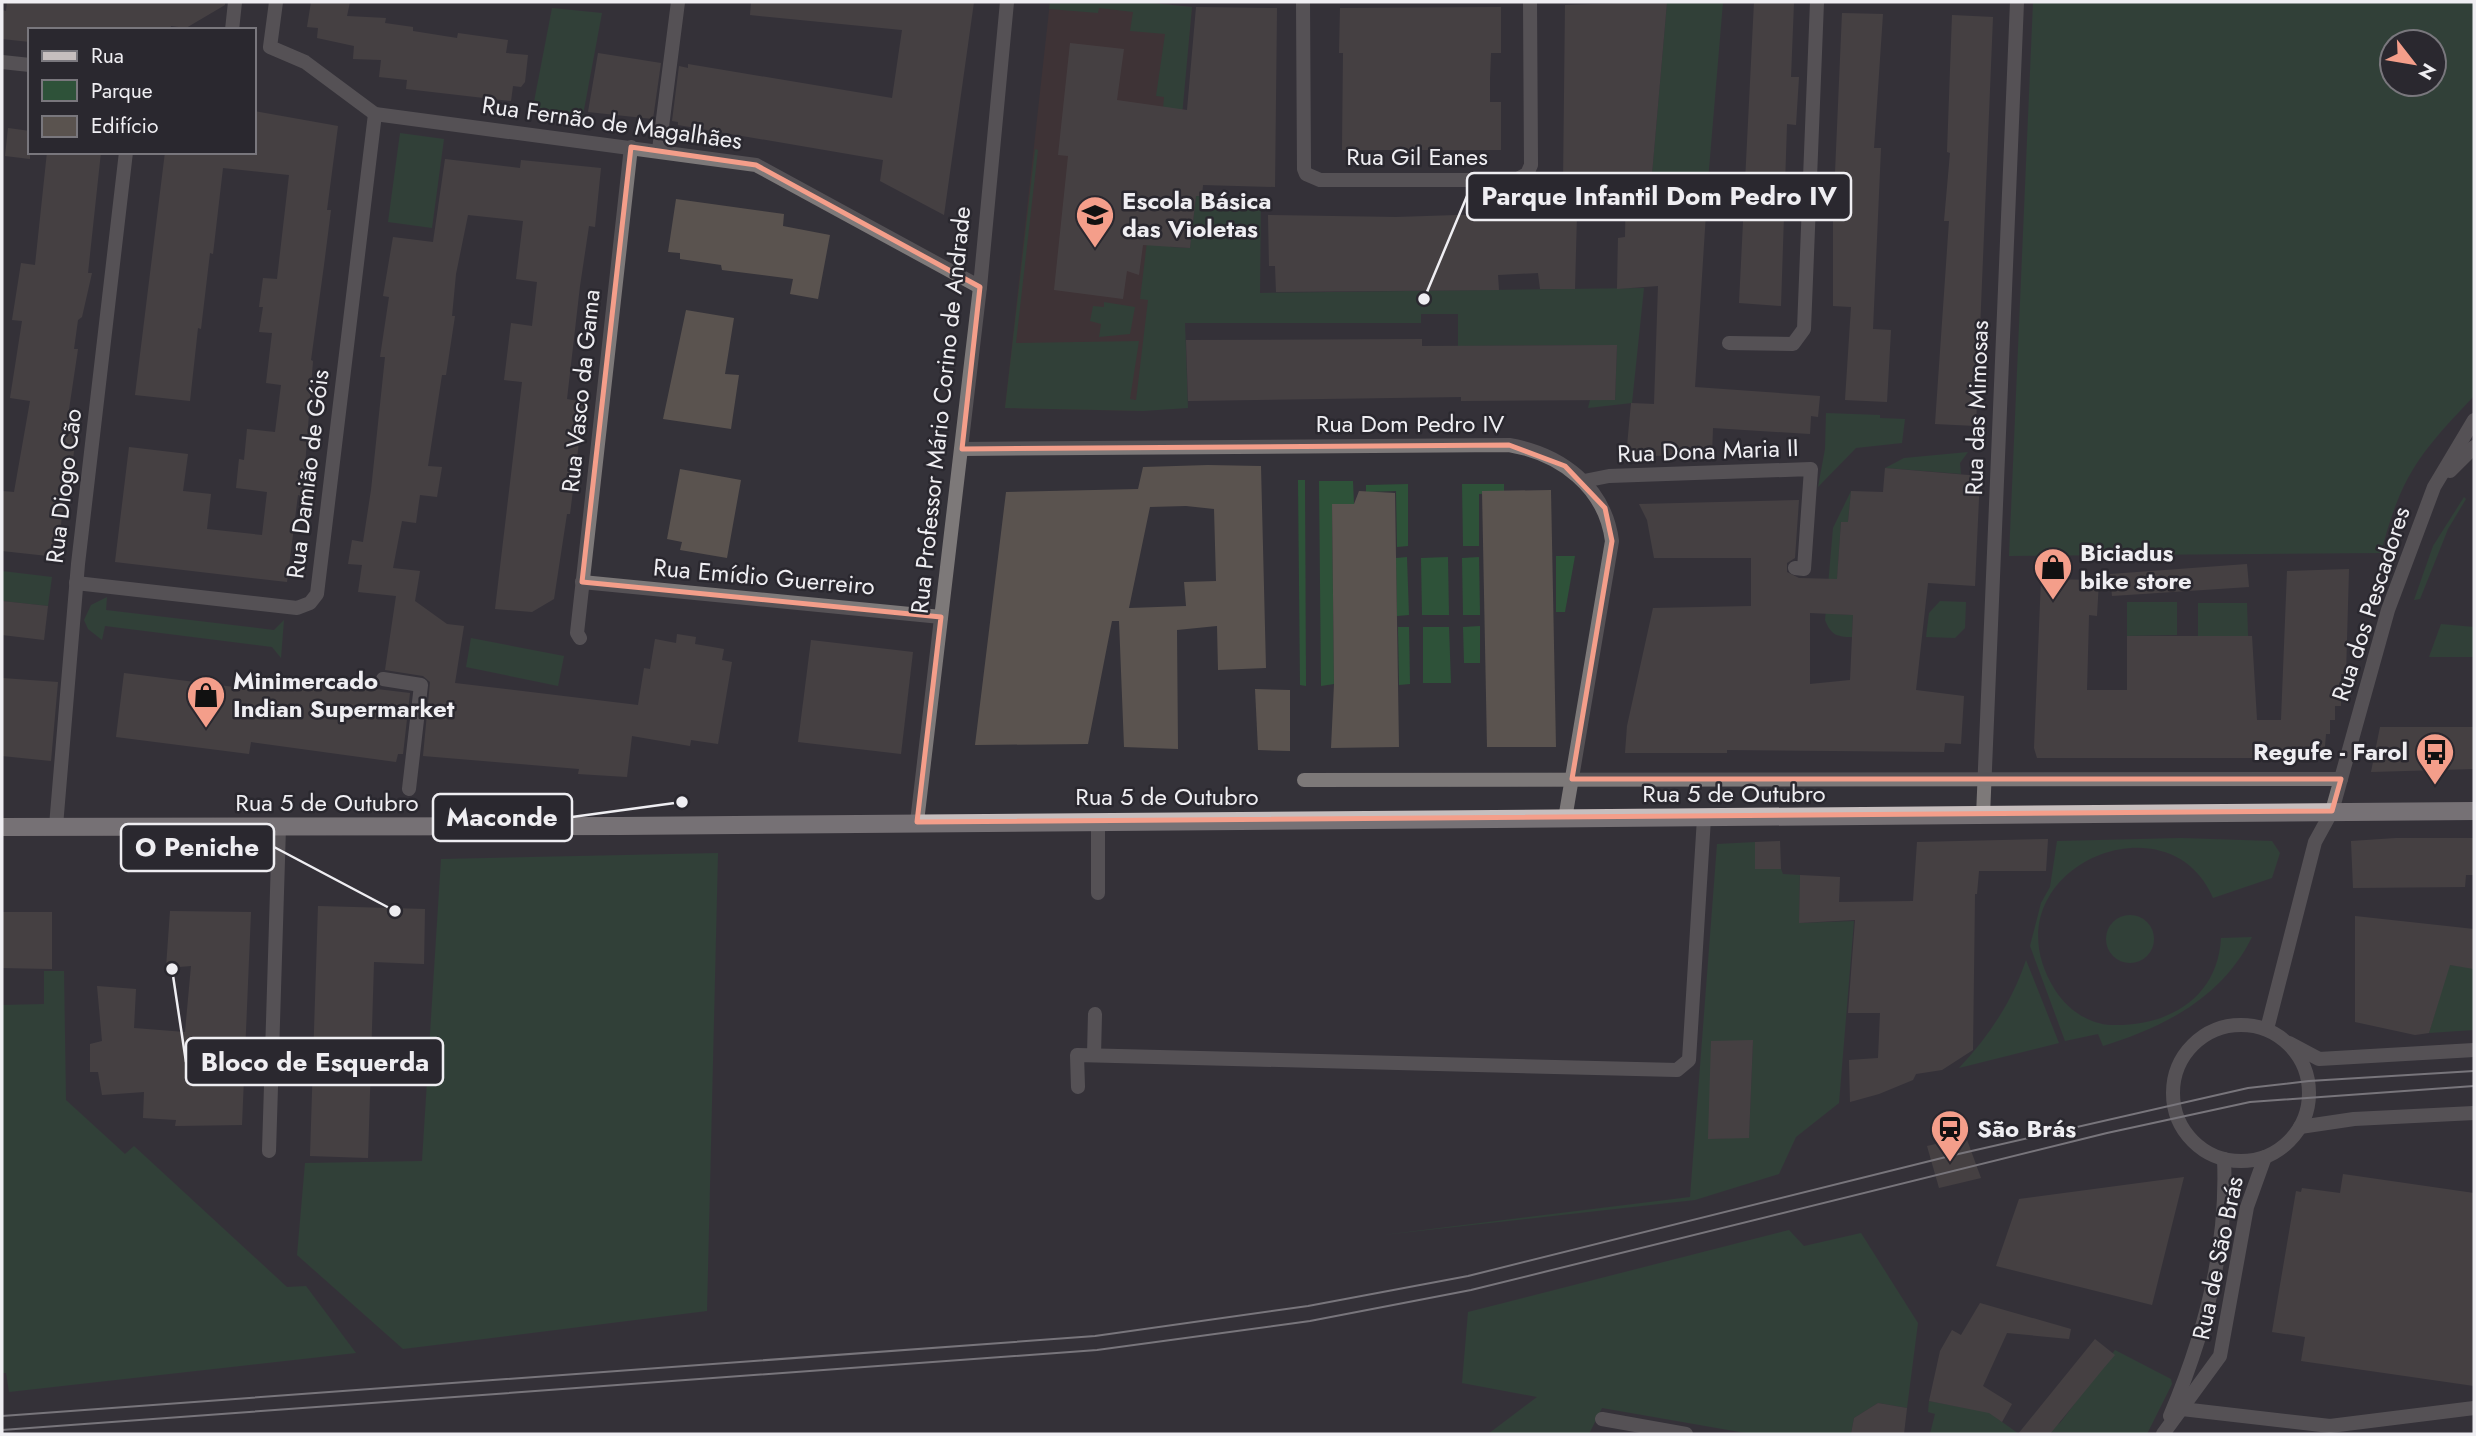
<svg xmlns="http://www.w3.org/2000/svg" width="2476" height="1436" font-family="Jost,sans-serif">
	<rect width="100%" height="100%" fill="#343239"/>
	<polygon fill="#4a3533" points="1050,2 1143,2 1192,7 1162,301 1143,411 1005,408"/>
	<g fill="#2e5239" fill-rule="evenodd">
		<polygon points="1050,2 1143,2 1192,7 1170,247 1190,248 1196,196 1261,197 1260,293 1644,288 1632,403 1588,408 1590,400 1615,400 1617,345 1458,346 1458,314 1421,314 1421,323 1185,323 1188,408 1143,411 1005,408 1035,149 1038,150 1016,343 1139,341 1130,399 1136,400 1148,300 1140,299 1162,119 1164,97 1156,96 1165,34 1130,31 1133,12 1099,8 1098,13 1049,9"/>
		<polygon points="1667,2 1723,2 1708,181 1652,173"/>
		<path d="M2033 2H2474V396C2420 453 2401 475 2381 553L2009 556ZM2392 42H2434V84H2392Z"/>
		<polygon points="552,8 602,13 583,115 533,107"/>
		<polygon points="400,133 444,139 432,228 388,222"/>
		<polygon points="1104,302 1135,307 1130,334 1099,337 1101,324 1090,321 1093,306 1104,307"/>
		<polygon points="1826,413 1880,415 1880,418 1905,419 1902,443 1856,448 1818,487 1825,449"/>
		<polygon points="1968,452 1960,463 1961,474 1885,468 1904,458"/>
		<polygon points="1298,480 1305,480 1306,686 1300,685"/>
		<polygon points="1319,481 1353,481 1354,504 1332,505 1334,684 1321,686"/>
		<polygon points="1408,484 1408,546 1397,547 1396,491 1366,492 1366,485"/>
		<polygon points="1462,484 1504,484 1504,493 1479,494 1479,546 1463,546"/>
		<path d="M1851 491 1848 522H1841L1835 614 1853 615 1852 637C1837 637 1831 635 1825 620L1833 528Z"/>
		<polygon points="2464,497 2466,499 2448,529 2420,599 2414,600 2433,546"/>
		<polygon points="1556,556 1575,556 1565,612 1556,612"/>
		<polygon points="1407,557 1409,615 1397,616 1396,558"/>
		<polygon points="1448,557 1449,615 1422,615 1421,558"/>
		<polygon points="1479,557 1480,615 1463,615 1462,558"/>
		<polygon points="2,571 52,577 48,606 2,601"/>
		<polygon points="107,597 106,610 274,630 284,620 281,658 272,647 105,626 102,640 88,629 84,620 91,605"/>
		<polygon points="1940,601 1966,602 1965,628 1955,638 1926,637 1929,613"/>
		<polygon points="2127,602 2177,602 2177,635 2127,636"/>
		<polygon points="2198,603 2247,603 2248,636 2198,637"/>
		<polygon points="2441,624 2474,627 2474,657 2429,657"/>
		<polygon points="1480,626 1480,663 1464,663 1463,627"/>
		<polygon points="1398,627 1409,627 1410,684 1399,685"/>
		<polygon points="1423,627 1449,627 1451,683 1423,683"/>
		<polygon points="471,638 564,656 558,686 466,667"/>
		<path d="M2181 838 2272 841 2280 853 2272 878 2213 898C2167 790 1982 873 2055 990 2067 1009 2088 1024 2111 1025 2168 1027 2218 998 2221 938L2252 937C2222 998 2164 1027 2103 1046L2098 1034 2065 1041 2030 946 2041 903 2050 887 2057 841Z"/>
		<path d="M1755 842V869H1781L1783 874 1800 875 1799 923 1854 921 1839 1103 1796 1137 1779 1174 1695 1200 1383 1235 1690 1197 1717 844ZM1753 1040 1749 1137 1709 1139Z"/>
		<polygon points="718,853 707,1311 403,1349 297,1255 305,1163 422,1161 441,859"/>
		<circle cx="2130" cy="939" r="24"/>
		<path d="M2026 960 2059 1043 1959 1068C1989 1036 2012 1002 2026 960Z"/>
		<polygon points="2426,962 2474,968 2474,1030 2429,1033 2440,995"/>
		<polygon points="44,971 64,971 66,1100 125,1154 134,1146 287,1287 306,1286 356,1353 9,1392 6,1373 2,1373 2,1005 44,1004"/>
		<polygon points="1789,1230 1804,1246 1861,1233 1918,1323 1907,1408 1878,1403 1854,1418 1851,1434 1751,1434 1602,1408 1589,1434 1488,1434 1537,1397 1462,1383 1468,1312"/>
		<polygon points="2115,1350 2171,1379 2172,1384 2147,1434 2041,1432 2060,1423"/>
		<polygon points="1929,1401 1988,1412 2019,1434 1930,1434 1935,1414 1928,1412"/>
	</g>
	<g fill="#5a534f" fill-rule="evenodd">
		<polygon points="7,2 225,2 225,5 186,28 171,26 170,30 30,30 30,42 2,39 2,10 6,11"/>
		<polygon points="311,2 350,2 347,16 386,18 385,23 413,27 413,31 457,38 458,33 508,40 506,53 528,55 525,82 521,87 513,86 511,101 406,89 407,80 379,77 381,60 353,59 354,46 317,38 318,28 307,27"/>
		<polygon points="751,2 974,2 944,215 880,181 883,160 678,125 678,122 672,121 679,66 688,68 688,64 892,98 902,30 750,15"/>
		<polygon points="1648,2 1667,2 1652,174 1708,181 1695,387 1820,396 1818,417 1811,416 1810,434 1713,428 1712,454 1626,457 1631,403 1654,404 1658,286 1617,289 1618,238 1625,237 1626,186 1563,186 1565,5"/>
		<polygon points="1754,2 1794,2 1791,77 1799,77 1796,125 1787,124 1781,306 1739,303"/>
		<polygon points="1196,7 1277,8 1275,187 1203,185 1202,196 1196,196 1190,248 1143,245 1139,275 1127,271 1123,299 1054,290 1068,156 1058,155 1070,43 1124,49 1117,100 1187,110"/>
		<polygon points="1501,7 1501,53 1491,53 1490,78 1490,102 1501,102 1501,150 1342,150 1343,53 1339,53 1340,8"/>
		<polygon points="1842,13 1883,14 1874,148 1881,148 1873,329 1891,330 1887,402 1845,400 1851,307 1833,306 1833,219"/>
		<polygon points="1952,15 1993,17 1976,426 1935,424 1949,221 1944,221 1950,153 1947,152"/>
		<polygon points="598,53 661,63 653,119 588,112"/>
		<polygon points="254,111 338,126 327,210 331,210 324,265 311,360 313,361 305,466 302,496 298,495 287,582 115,562 129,447 188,454 183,491 211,494 207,529 262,535 267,492 236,488 239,459 244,460 247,429 275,432 281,385 266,383 272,333 259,332 263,307 259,307 263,278 277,279 289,175 223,168 213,254 210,253 201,329 198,328 190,401 135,395 165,152 254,152"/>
		<polygon points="8,128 30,131 30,159 5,156"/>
		<polygon points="47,152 101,152 88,273 92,273 82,317 78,320 74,349 78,349 67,423 77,424 74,451 70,484 66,483 57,557 2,551 2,491 14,492 30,401 10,398 22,321 12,320 21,263 35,265"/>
		<polygon points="445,159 520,168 521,160 601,168 595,227 589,226 580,286 567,399 584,402 570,514 567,514 554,599 532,612 495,609 522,382 504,380 511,323 532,326 537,282 516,279 523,221 468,215 456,274 452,316 455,316 446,375 442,375 428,466 442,467 437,497 420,495 416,523 402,521 393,568 420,571 415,601 447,624 464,626 455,683 638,705 644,668 650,669 655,639 676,643 677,634 696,637 695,644 724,649 722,660 732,662 718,744 691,740 690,746 632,736 627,777 578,774 579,769 423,756 430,682 423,676 385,670 396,596 358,592 362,565 348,564 352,540 363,542 371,490 385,357 380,357 389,297 383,296 393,237 433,242"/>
		<polygon points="676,199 784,214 783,226 830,235 818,299 790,294 793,279 722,270 721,265 680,259 680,253 668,252"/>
		<polygon points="1547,212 1577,213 1575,289 1540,289 1538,273 1498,275 1499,290 1276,292 1275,266 1269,266 1268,215 1396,217"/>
		<polygon points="686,310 734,318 725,374 739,375 731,429 663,419"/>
		<polygon points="1422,339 1422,346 1617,345 1615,400 1461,401 1461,397 1188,401 1186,340"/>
		<path d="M1208 465 1261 466 1266 668 1218 670 1217 626 1177 630 1178 749 1124 747 1119 621H1112L1088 744 975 745 1006 492 1138 489 1143 467ZM1186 506 1214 509 1216 581 1184 582 1186 606 1129 608 1150 507Z"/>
		<path d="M1885 468 1980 476 1975 586 1928 583 1916 690 1964 696 1961 744 1945 743 1944 752 1727 750V753H1625L1627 726 1653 608 1751 606V558H1654L1647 520 1639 504 1799 500 1795 558 1787 563V572L1799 578 1837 579 1841 522H1848L1851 491 1883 492ZM1810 613 1853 615 1850 680 1810 684Z"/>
		<polygon points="680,469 741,480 727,558 680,550 682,542 667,539"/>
		<polygon points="1551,490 1556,747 1487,747 1482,491"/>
		<polygon points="1359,491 1395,493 1399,747 1331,748 1334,684 1332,504 1354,504"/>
		<polygon points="2247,564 2249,587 2112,596 2110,574"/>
		<polygon points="2349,569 2346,674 2341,674 2341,706 2335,706 2335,720 2330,720 2330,734 2326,734 2324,758 2037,758 2034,748 2041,579 2099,580 2097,616 2089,615 2087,690 2127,690 2127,636 2252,636 2257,720 2281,720 2287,571"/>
		<polygon points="2,601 48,606 44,640 2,635"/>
		<polygon points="811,640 913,652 901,754 798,742"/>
		<polygon points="124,673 257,690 260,675 410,693 403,754 398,754 396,762 251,742 249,754 116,737"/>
		<polygon points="2,678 58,682 51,761 2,756"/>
		<polygon points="1255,689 1290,690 1290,751 1258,750"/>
		<polygon points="2380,727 2474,727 2474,769 2371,772"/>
		<polygon points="2396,838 2474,838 2474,875 2466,875 2465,887 2353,888 2351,841"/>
		<polygon points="2048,839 2046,871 1979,871 1977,894 1975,894 1973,1050 1942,1070 1916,1074 1913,1080 1879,1094 1850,1102 1849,1060 1878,1058 1880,1013 1848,1013 1855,920 1799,923 1800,875 1840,877 1839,902 1913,901 1917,842"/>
		<polygon points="1780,841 1781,869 1755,869 1755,842"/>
		<polygon points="318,906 425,909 424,964 374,962 368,1158 310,1156"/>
		<polygon points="170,911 251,912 242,1125 175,1126 176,1120 143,1118 144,1092 102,1095 98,1072 90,1072 90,1044 102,1041 97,986 136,989 134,1028 185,1032 191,966 166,968"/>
		<polygon points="2,912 52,912 52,969 2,968"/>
		<polygon points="2355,916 2474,929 2474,969 2450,965 2429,1033 2415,1035 2355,1022"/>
		<polygon points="1753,1040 1749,1138 1708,1139 1711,1041"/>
		<polygon points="1966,1137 1981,1178 1939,1188 1927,1146"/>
		<polygon points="2343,1174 2474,1193 2474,1386 2301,1361 2305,1337 2272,1332 2296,1191 2301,1192 2302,1188 2340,1193"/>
		<polygon points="2184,1177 2152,1305 1996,1266 2019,1199"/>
		<polygon points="1980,1303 2071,1329 2069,1339 2007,1333 1983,1386 2012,1404 2002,1422 1989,1413 1929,1401 1940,1351 1952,1330 1961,1335"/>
		<polygon points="2095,1339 2115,1355 2103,1369 2050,1434 2018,1434"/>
		<polygon points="1878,1403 1907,1408 1904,1434 1851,1434 1854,1418"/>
	</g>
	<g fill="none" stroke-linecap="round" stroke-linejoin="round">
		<g stroke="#7d7979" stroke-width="14">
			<polyline points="383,679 421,685 409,789"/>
			<polyline points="1098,893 1098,822"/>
			<polyline points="1094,1055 1095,1014"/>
			<polyline points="1078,1087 1077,1055 1677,1070 1689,1060 1704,818"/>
		</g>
		<g stroke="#7d7979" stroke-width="14">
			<polyline points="276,2 270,47 305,62 375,114 756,165 980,287"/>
			<polyline points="1303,2 1304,169 1306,174 1320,180 1516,180 1527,174 1531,165 1530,2"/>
			<polyline points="232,30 235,2"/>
			<polyline points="2,62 30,65"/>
			<polyline points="659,150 678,2"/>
			<polyline points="1729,343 1793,344 1804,329 1817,2"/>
			<path d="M962 449 1509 445C1561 454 1605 487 1612 541L1565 819"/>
			<polyline points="2450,471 2474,447"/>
			<polyline points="1584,481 1609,476 1811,469 1804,569 1795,568"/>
			<polyline points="582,582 941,617"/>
			<polyline points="76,583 297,608 310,603 317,594 375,114"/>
			<polyline points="580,638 577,633 631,147"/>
			<polyline points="1304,780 2341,779"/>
			<polyline points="2332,811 2388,610 2434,487 2474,420"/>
			<polyline points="1983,816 2017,2"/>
			<polyline points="917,822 980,287 1007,2"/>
			<polyline points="56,826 78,564 126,152"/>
			<polyline points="2289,1043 2319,1059 2474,1050"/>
			<polyline points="269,1151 279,827"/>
			<polyline points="2182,1409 2330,1426 2474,1408"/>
			<polyline points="1602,1419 1686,1434"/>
		</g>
		<g stroke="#7d7979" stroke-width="14">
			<circle cx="2241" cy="1093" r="68"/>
			<polyline points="2267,1029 2315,842 2332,811"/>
			<polyline points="2300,1127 2354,1119 2474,1113"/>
			<path d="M2170 1416C2204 1336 2228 1246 2224 1159"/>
			<polyline points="2163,1434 2220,1356 2247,1207 2265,1157"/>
		</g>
		<polyline stroke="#c6bebe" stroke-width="18" points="2,827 621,826 2474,811"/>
		<g stroke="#c9c7cc" stroke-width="2">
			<polyline points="2,1416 1095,1336 1308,1306 1468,1276 1954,1155 2248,1088 2309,1081 2474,1071"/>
			<polyline points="2,1430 1097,1350 1310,1321 1471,1290 2107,1133 2250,1102 2474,1086"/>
		</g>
	</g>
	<path d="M0 0H2476V1436H0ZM631 147 756 165 980 287 962 449 1509 445 1565 466 1605 508 1612 541 1572 779H2341L2332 811 917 822 941 617 582 582Z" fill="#343239" fill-opacity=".55" fill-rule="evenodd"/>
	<path fill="none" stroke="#f49e8a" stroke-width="5" stroke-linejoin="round" d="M631 147 756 165 980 287 962 449 1509 445 1565 466 1605 508 1612 541 1572 779H2341L2332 811 917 822 941 617 582 582Z"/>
	<defs>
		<g id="school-pin" transform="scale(2.0125)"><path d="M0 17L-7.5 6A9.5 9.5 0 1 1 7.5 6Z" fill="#f49e8a" stroke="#2a282f"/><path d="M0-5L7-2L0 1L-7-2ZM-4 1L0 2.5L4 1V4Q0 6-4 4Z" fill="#111"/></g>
		<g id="shop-pin" transform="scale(2.0125)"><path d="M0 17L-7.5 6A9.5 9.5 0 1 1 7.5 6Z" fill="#f49e8a" stroke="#2a282f"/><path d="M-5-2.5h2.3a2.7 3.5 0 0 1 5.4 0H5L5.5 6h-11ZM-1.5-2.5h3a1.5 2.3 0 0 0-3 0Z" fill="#111"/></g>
		<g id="bus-pin" transform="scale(2.0125)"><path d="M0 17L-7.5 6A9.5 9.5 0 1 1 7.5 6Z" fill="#f49e8a" stroke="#2a282f"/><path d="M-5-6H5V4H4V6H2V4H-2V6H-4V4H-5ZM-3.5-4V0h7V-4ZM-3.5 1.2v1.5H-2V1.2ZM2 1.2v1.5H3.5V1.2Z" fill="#111"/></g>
		<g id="station-pin" transform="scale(2.0125)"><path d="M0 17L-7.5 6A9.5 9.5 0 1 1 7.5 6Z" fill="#f49e8a" stroke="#2a282f"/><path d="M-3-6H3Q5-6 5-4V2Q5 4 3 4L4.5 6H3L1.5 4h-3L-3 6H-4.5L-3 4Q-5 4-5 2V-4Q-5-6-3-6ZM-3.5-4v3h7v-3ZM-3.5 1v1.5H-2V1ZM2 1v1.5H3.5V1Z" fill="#111"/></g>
	</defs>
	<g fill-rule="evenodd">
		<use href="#school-pin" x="1095" y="215"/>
		<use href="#shop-pin" x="2053" y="567"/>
		<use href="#shop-pin" x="206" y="695"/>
		<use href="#bus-pin" x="2435" y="752"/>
		<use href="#station-pin" x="1950" y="1129"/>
	</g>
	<g text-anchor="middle" stroke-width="5" stroke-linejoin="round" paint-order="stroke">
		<g font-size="24" fill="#efeef2" stroke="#2a282f">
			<text transform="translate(612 123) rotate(8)" y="8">Rua Fernão de Magalhães</text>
			<text x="1417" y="165">Rua Gil Eanes</text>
			<text transform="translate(581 391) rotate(-84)" y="8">Rua Vasco da Gama</text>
			<text transform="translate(1977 408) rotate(-88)" y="8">Rua das Mimosas</text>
			<text transform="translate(941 410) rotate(-84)" y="8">Rua Professor Mário Corino de Andrade</text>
			<text x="1410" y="432">Rua Dom Pedro IV</text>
			<text transform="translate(1708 451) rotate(-2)" y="8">Rua Dona Maria II</text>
			<text transform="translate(308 474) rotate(-83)" y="8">Rua Damião de Góis</text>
			<text transform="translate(64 486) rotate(-83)" y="8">Rua Diogo Cão</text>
			<text transform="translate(764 577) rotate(5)" y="8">Rua Emídio Guerreiro</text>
			<text transform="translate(2371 604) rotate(-72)" y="8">Rua dos Pescadores</text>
			<text x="1734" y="802">Rua 5 de Outubro</text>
			<text x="1167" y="805">Rua 5 de Outubro</text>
			<text x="327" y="811">Rua 5 de Outubro</text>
			<text transform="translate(2218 1258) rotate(-78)" y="8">Rua de São Brás</text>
		</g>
		<g font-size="24" font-weight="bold" fill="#efeef2" stroke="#2a282f" text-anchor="start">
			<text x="1122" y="209">Escola Básica<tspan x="1122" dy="28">das Violetas</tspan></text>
			<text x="2080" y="561">Biciadus<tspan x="2080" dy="28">bike store</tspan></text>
			<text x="233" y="689">Minimercado<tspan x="233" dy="28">Indian Supermarket</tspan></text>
			<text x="2408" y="760" text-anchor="end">Regufe - Farol</text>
			<text x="1977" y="1137">São Brás</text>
		</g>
	</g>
	<path fill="none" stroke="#efeef2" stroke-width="2.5" d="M1424 299L1467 196M682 802L572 817M395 911L274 847M172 969L186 1062"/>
	<g fill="#efeef2" stroke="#2a282f" stroke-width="2.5">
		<circle cx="1424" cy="299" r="7"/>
		<circle cx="682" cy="802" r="7"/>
		<circle cx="395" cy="911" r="7"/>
		<circle cx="172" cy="969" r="7"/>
	</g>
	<g fill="#2a282f" stroke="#efeef2" stroke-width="2.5">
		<rect x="1467" y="173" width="384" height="47" rx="7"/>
		<rect x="433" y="794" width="139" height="47" rx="7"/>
		<rect x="121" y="824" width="153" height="47" rx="7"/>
		<rect x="186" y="1038" width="257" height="47" rx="7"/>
	</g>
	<g font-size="26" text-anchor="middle" font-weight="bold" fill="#efeef2">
		<text x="1659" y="205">Parque Infantil Dom Pedro IV</text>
		<text x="502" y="826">Maconde</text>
		<text x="197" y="856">O Peniche</text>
		<text x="315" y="1071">Bloco de Esquerda</text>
	</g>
	<rect width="2476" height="1436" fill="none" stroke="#efeef2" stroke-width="7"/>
	<rect x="28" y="28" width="228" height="126" fill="#2a282f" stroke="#79777d" stroke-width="2"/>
	<rect x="42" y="51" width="35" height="10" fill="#c6bebe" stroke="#79777d" stroke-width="2"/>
	<text x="91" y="63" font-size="21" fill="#efeef2">Rua</text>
	<rect x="42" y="80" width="35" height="21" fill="#2e5239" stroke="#79777d" stroke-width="2"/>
	<text x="91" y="98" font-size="21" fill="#efeef2">Parque</text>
	<rect x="42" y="116" width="35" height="21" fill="#5a534f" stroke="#79777d" stroke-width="2"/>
	<text x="91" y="133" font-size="21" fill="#efeef2">Edifício</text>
	<g transform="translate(2413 63) rotate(121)"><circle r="33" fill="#2a282f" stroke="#79777d" stroke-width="2"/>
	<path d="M0-5L12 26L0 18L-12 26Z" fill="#f49e8a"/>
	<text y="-10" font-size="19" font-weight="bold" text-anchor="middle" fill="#efeef2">N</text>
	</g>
</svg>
